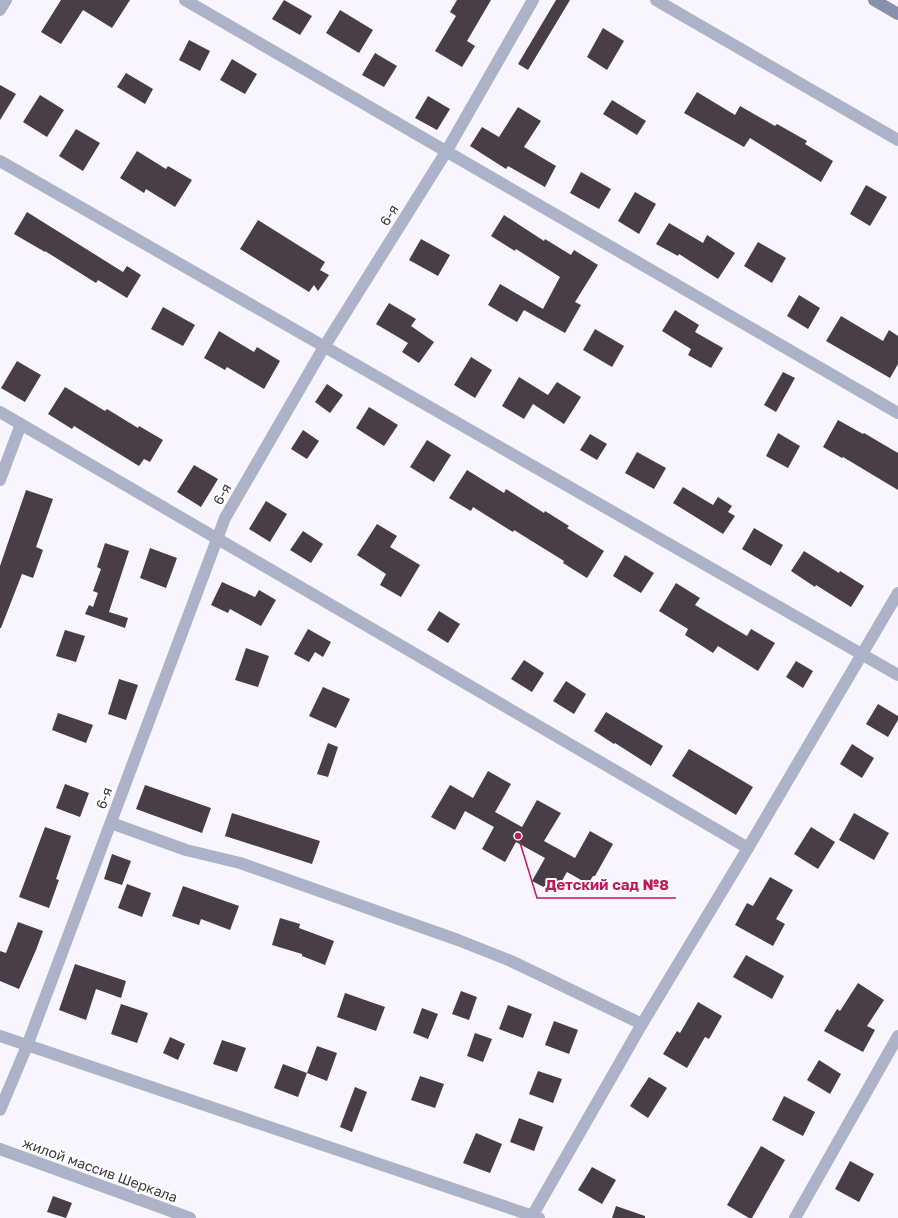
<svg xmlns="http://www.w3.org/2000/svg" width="898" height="1218" font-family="'Golos Text',sans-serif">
	<rect width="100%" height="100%" fill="#f9f5ff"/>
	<g fill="#493e46">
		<polygon points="61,0 130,0 112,28 83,10 61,44 41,32"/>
		<polygon points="284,0 312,16 300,35 272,19"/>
		<polygon points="457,0 491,0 467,41 475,46 462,67 435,51 456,16 450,12"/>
		<polygon points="556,0 570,0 528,70 518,64"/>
		<polygon points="340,10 373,30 359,53 326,33"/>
		<polygon points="603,28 624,41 607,70 587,57"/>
		<polygon points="189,40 210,51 200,71 179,60"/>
		<polygon points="375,53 397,66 384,87 362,75"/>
		<polygon points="232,59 257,74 245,94 220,80"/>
		<polygon points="126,73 153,89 145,104 117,87"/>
		<polygon points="0,85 16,94 0,120"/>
		<polygon points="697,92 735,115 740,106 775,126 777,124 807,141 805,144 833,161 821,182 750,138 744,147 684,113"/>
		<polygon points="40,95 64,110 47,137 23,122"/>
		<polygon points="428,96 450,109 437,130 415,118"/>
		<polygon points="612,100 646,121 637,135 603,114"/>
		<polygon points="518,107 541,121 524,147 556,166 545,187 508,166 506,169 470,146 482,127 499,137"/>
		<polygon points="76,129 100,143 83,171 59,156"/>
		<polygon points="137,151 166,169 168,166 192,180 175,207 146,189 144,193 120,178"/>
		<polygon points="581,172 611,189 599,209 570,193"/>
		<polygon points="866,185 887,197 870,226 850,214"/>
		<polygon points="635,192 656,204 639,234 618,221"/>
		<polygon points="27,212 123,272 127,266 141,275 127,298 98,280 96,283 45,251 45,252 14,234"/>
		<polygon points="504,215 544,241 545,239 571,255 574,250 598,265 575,302 581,305 565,333 524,310 517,322 488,305 500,284 543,309 560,277 516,249 515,251 491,236"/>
		<polygon points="258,220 325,262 320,270 329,275 318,291 314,285 309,292 240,249"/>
		<polygon points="669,223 703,243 707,235 735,253 718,279 679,254 678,256 656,244"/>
		<polygon points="421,239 450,255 438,276 409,260"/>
		<polygon points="758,242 786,258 772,283 744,266"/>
		<polygon points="799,295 820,308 808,329 787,316"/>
		<polygon points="389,303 416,319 411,326 434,342 419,363 402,352 408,343 376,324"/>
		<polygon points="163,307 195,325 183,346 151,329"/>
		<polygon points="675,310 699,325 695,332 723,348 711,368 688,355 691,349 662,331"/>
		<polygon points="841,316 883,341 889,330 898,336 898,364 890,378 826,341"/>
		<polygon points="595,329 624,346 612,367 583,350"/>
		<polygon points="219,331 254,352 257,347 280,361 264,389 227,367 225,370 204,358"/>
		<polygon points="471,357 492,370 475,398 454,385"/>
		<polygon points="17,361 41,375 25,402 1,388"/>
		<polygon points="783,372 795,378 776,412 764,405"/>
		<polygon points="519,377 548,395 557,382 581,397 564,424 533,404 524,419 502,406"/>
		<polygon points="327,384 343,395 330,413 315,402"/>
		<polygon points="65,387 105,411 107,409 138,428 139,426 163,440 150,462 144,459 139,466 74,426 72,429 48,414"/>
		<polygon points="369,407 398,425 384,446 356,428"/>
		<polygon points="838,420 863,434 864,433 898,453 898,490 843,457 842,458 823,447"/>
		<polygon points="303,430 319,441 307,459 291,449"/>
		<polygon points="778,433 800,446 788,468 766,456"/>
		<polygon points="590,434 607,444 597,460 580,450"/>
		<polygon points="427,440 451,455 434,482 410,467"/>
		<polygon points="637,452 666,468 654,489 625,473"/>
		<polygon points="194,465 218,479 201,507 177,492"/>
		<polygon points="467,470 504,493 506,489 544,513 545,511 569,526 567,528 604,551 587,578 563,563 564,561 514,530 513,532 473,507 471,511 449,498"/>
		<polygon points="683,487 713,505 718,497 732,506 728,512 735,516 723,534 673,503"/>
		<polygon points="26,490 53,499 36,547 43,550 33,578 22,574 1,628 0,628 0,566"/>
		<polygon points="266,501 287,514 270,542 249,529"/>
		<polygon points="377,524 397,536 390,547 420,565 401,597 380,585 386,574 357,555"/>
		<polygon points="754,528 783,545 771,566 742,549"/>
		<polygon points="303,531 323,544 311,563 290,550"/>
		<polygon points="105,543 129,551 109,612 128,618 125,628 85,614 89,605 93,607 98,593 93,591 101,569 97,567"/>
		<polygon points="150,548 177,558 166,588 140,578"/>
		<polygon points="804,551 839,573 840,571 864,586 851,607 816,585 815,587 791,571"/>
		<polygon points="625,555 654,573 641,593 613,576"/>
		<polygon points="222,582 255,597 259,590 276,600 261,626 230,609 228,613 211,605"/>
		<polygon points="676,583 700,598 695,605 747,636 751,629 775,643 758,671 718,646 713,653 685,635 688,629 659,611"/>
		<polygon points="439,611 460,624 448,643 427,630"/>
		<polygon points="308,629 331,642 323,657 315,652 309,662 294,654"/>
		<polygon points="65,630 85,636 76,662 56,656"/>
		<polygon points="246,648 269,656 258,687 235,680"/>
		<polygon points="524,660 544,673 532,692 511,679"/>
		<polygon points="796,661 813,671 803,688 786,677"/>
		<polygon points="119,679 138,685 126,720 108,714"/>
		<polygon points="566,681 586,694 574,714 553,701"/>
		<polygon points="323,687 350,699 336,728 309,716"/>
		<polygon points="878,704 898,716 898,720 888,737 866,724"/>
		<polygon points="606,712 663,746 651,766 615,743 614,744 594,731"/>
		<polygon points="58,713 93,725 86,743 52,730"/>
		<polygon points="328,743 338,747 328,777 317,774"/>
		<polygon points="852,744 874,758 862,778 840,764"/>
		<polygon points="689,749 753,787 736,815 672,776"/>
		<polygon points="488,771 511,784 495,812 522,827 537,800 561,813 544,841 575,858 590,831 613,844 595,876 593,876 588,884 567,872 555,893 532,881 545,858 516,842 505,862 482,849 494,827 465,811 455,830 431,817 450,785 473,798"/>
		<polygon points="65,784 89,793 80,817 56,808"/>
		<polygon points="145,785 211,808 202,833 136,809"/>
		<polygon points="232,813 320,841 312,864 225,836"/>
		<polygon points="854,813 889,833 874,860 839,840"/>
		<polygon points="45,827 71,836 56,879 59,880 49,908 19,897"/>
		<polygon points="811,827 835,842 818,869 794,854"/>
		<polygon points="112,854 131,861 122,885 104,879"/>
		<polygon points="770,877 793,890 776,919 785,924 773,946 735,925 747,903 753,906"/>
		<polygon points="127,884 151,893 142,917 118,908"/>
		<polygon points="183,886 239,906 230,930 201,919 199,925 172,916"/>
		<polygon points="280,918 300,924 299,928 334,941 325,965 302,956 302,954 272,945"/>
		<polygon points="18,922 43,931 36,950 19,989 0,981 0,951 6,953"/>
		<polygon points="746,955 784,976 772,999 733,977"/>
		<polygon points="75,964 126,981 121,998 96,989 86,1020 59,1010"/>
		<polygon points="858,983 884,1000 867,1026 875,1030 863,1052 824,1031 837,1009 840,1011"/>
		<polygon points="461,991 477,997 469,1020 452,1014"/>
		<polygon points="345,993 385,1007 376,1031 337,1017"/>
		<polygon points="698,1002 722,1016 709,1039 705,1037 687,1068 663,1054 677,1031 680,1033"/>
		<polygon points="121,1004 148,1013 137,1043 111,1034"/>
		<polygon points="508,1005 532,1014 523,1038 499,1029"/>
		<polygon points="422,1008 438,1014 428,1039 413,1033"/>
		<polygon points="554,1021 578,1030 569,1054 545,1045"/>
		<polygon points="475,1033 492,1039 483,1062 467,1056"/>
		<polygon points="170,1037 185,1044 178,1060 163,1053"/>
		<polygon points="222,1040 246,1048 237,1072 213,1064"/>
		<polygon points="317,1046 337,1053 327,1081 307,1073"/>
		<polygon points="819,1060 841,1074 830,1094 807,1080"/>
		<polygon points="283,1064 307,1073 298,1097 274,1088"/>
		<polygon points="538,1071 562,1079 553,1103 529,1094"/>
		<polygon points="420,1076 444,1084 435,1108 411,1100"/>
		<polygon points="649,1077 667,1088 648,1118 630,1106"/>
		<polygon points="355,1087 367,1092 352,1132 340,1127"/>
		<polygon points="784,1096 815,1112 803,1136 772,1120"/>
		<polygon points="519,1118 543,1127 534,1151 510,1142"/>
		<polygon points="476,1133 502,1144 490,1173 463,1163"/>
		<polygon points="761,1146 785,1160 752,1218 749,1218 727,1205"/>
		<polygon points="850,1161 874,1174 859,1202 835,1189"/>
		<polygon points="592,1167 616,1180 602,1204 578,1190"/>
		<polygon points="53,1196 72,1203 66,1218 47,1212"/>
		<polygon points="616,1206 645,1216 645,1218 612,1218"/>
	</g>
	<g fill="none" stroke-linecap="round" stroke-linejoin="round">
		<g stroke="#acb2c7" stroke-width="12">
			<polyline points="185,0 898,413"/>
			<polyline points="656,0 898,140"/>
			<polyline points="0,10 6,0"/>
			<polyline points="0,161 898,675"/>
			<polyline points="0,412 748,848"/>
			<polyline points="0,480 21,424"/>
			<polyline points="111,823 186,850 240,863 458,940 511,961 642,1024"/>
			<polyline points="0,1036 539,1218"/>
			<polyline points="0,1110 27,1046 225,518 324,347 446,152 533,0"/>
			<polyline points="0,1149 190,1218"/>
			<polyline points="531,1218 642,1024 748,848 898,593"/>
			<polyline points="795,1218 898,1036"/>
		</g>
		<polyline stroke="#8890ae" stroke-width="12" points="874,0 898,14"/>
	</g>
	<g text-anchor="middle" stroke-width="4" stroke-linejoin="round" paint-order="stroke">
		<g font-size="14" fill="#3a383e" stroke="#fff">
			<text transform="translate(389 215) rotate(-58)" y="5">6-я</text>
			<text transform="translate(222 494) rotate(-60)" y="5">6-я</text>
			<text transform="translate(104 798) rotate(-70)" y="5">6-я</text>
			<text transform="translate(100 1170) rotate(20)" y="5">жилой массив Шеркала</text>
		</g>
	</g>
	<path fill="none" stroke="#c2185b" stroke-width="1.5" d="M518 836L537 898H676"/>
	<circle fill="#c2185b" stroke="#fff" stroke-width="1.5" cx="518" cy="836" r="4"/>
	<g font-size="15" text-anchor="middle" font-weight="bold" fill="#c2185b" stroke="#fff" stroke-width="4" stroke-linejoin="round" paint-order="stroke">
		<text x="607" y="890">Детский сад №8</text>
	</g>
</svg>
